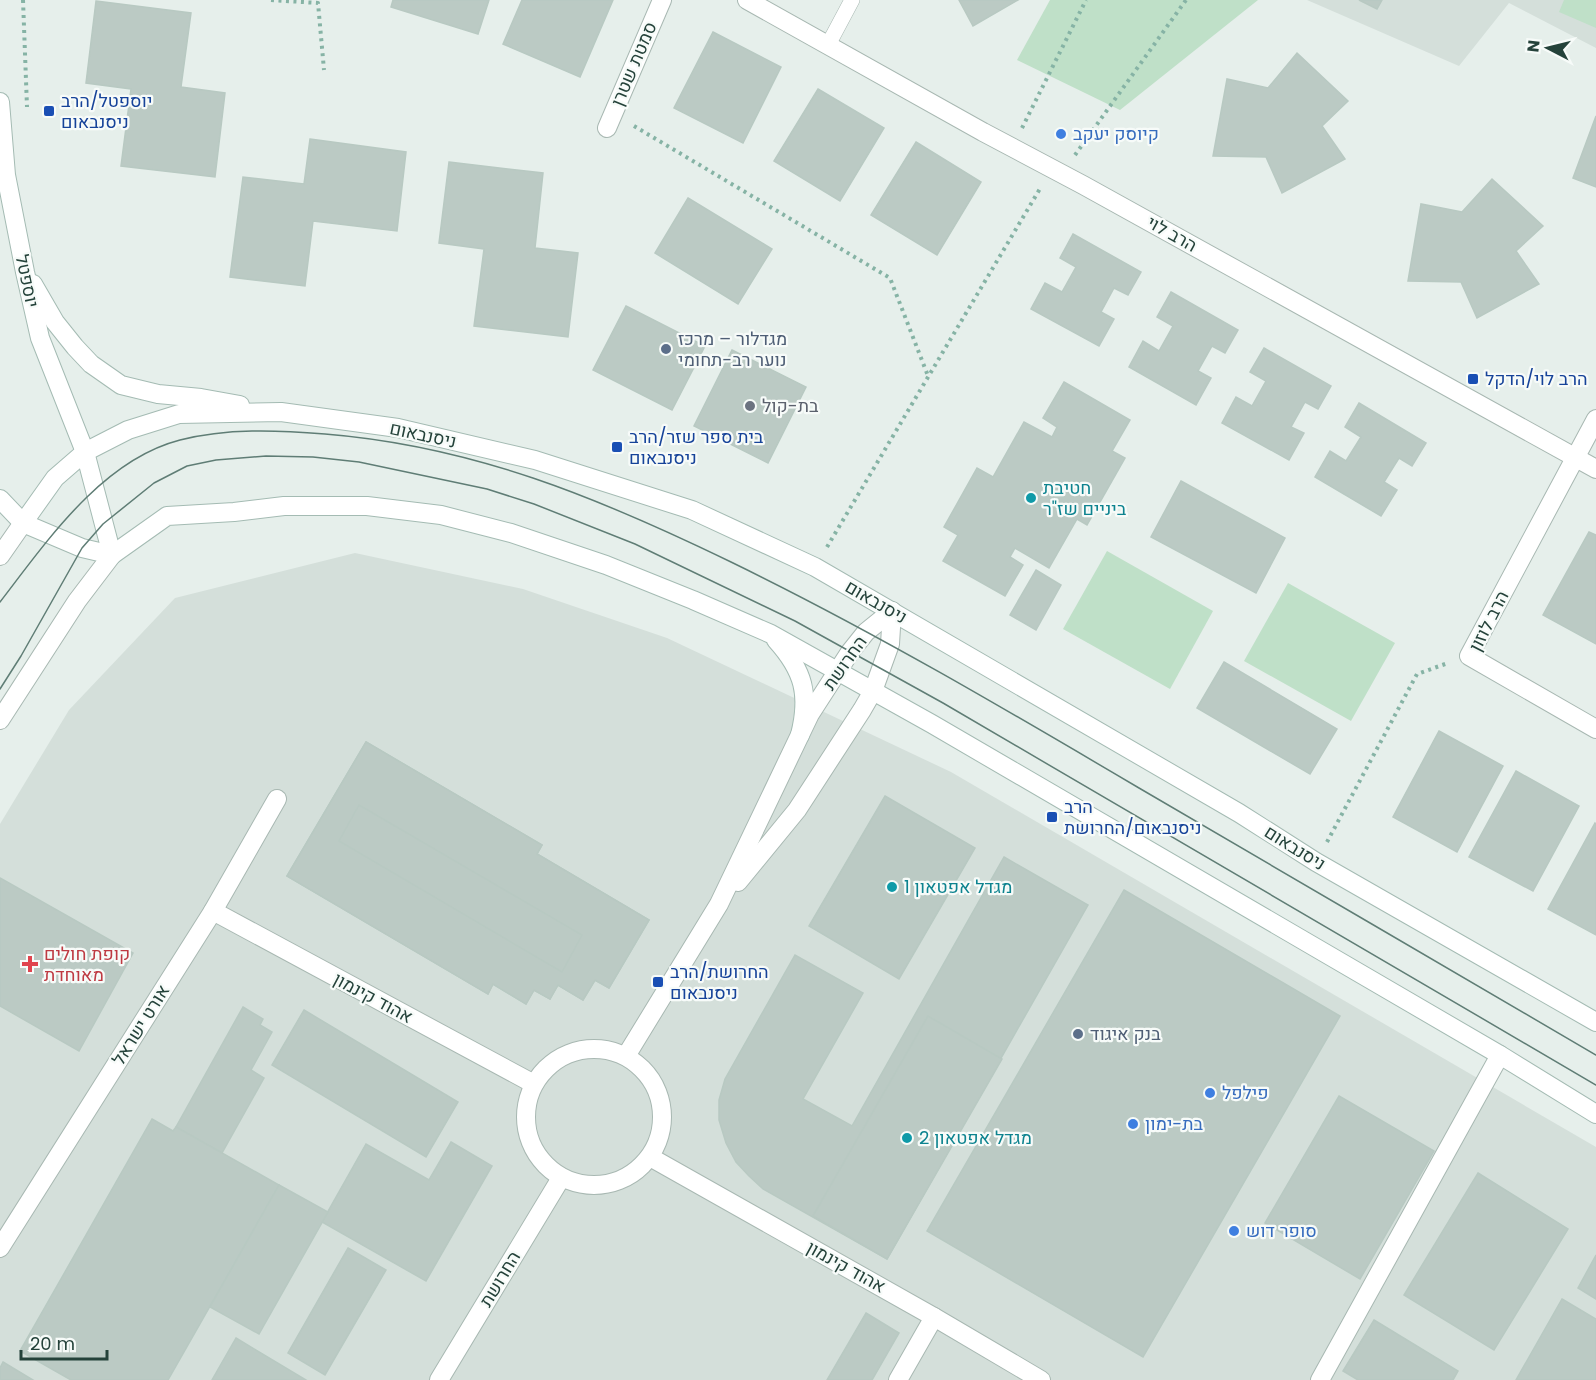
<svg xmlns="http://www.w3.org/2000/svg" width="1596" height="1380" font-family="Poppins,Heebo,sans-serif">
	<rect width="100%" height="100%" fill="#e6efeb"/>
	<g fill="#d4dfda">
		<polygon points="1307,0 1596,0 1596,48 1509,3 1459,66"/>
		<polygon points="355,553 523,589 667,638 951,772 1596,1147 1596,1380 0,1380 0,824 69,710 175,598"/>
	</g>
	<g fill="#bfe0c8">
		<polygon points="1050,0 1258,0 1120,110 1017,60"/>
		<polygon points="1564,0 1596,0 1596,28 1559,12"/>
		<polygon points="1107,551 1213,611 1170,689 1063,629"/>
		<polygon points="1288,583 1395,643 1351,721 1244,661"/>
	</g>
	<g fill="#bbcac4" stroke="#b8c9c2" stroke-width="1.5" fill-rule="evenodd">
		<polygon points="393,0 489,0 478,34 391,7"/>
		<polygon points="522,0 613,0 580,77 503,44"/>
		<polygon points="959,0 1018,0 973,26"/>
		<polygon points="1359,0 1382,0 1377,9"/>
		<polygon points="96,1 191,13 181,87 225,93 215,177 121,166 131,89 86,83"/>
		<polygon points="713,32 781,67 743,143 674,108"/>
		<polygon points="1297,53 1348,101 1322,126 1345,159 1282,193 1266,157 1213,156 1227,79 1268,88"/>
		<polygon points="818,89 884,128 840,201 774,161"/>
		<polygon points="1596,116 1596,187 1573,178"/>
		<polygon points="310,139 406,152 397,231 313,221 305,286 230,277 243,177 304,184"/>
		<polygon points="916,142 981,182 937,255 871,215"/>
		<polygon points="449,162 543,173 535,248 578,253 568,337 474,326 484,249 439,243"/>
		<polygon points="1492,179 1543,226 1516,251 1539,284 1477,318 1461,282 1408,281 1421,204 1462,212"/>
		<polygon points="688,198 772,249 738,304 655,253"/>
		<polygon points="1073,234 1141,272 1128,295 1114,288 1101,312 1114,319 1099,346 1031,309 1045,283 1062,292 1076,267 1060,258"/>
		<polygon points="1171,292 1238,330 1225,353 1212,346 1198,371 1211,378 1196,405 1129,367 1143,341 1159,351 1173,326 1157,317"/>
		<polygon points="626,306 705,346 672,410 593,370"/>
		<polygon points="1264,348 1331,386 1318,409 1305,402 1291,427 1304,433 1289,460 1222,423 1236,397 1252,406 1266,381 1250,372"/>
		<polygon points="732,350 806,387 768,463 694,426"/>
		<polygon points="1064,382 1130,420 1112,451 1125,458 1087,525 1077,519 1049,568 1015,548 1010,557 1023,565 1005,596 943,561 958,535 944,527 977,468 993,477 1024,422 1052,437 1057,427 1043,418"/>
		<polygon points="1359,403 1426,443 1412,466 1399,458 1384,482 1397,490 1381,516 1315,477 1330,451 1346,461 1361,437 1345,427"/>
		<polygon points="1181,481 1285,538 1256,593 1151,537"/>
		<polygon points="1589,532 1596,535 1596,644 1543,615"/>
		<polygon points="1036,570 1061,585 1036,630 1010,615"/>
		<polygon points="1224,662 1337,729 1310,774 1197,708"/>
		<polygon points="1439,731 1503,766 1457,852 1393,817"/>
		<path d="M366 742 542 845 537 854 649 920 609 988 595 980 583 1000 558 985 550 999 534 990 526 1004 493 984 488 994 287 876ZM359 805 582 935 562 972 339 841Z"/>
		<polygon points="366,742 542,845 537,854 649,920 609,988 595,980 583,1000 558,985 550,999 534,990 526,1004 493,984 488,994 287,876"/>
		<polygon points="1516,771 1579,806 1533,891 1469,857"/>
		<polygon points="885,796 975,848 899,979 809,926"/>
		<polygon points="359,805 582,935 562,972 339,841"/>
		<polygon points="1595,823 1596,824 1596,935 1548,909"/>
		<polygon points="1004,857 1088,905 887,1259 763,1189 749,1176 736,1162 726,1143 719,1120 719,1100 725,1079 795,955 863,993 803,1099 852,1126"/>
		<polygon points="0,878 133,953 79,1051 0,1006"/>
		<polygon points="1124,890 1340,1016 1143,1357 927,1231"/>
		<polygon points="243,1007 263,1019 260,1025 272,1032 251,1070 264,1078 222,1153 176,1127"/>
		<polygon points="304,1010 458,1102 426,1157 272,1065"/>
		<polygon points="928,1016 1002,1059 887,1259 813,1216"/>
		<polygon points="1339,1096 1434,1151 1360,1279 1265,1223"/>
		<polygon points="152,1119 173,1131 176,1127 279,1185 168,1380 71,1380 20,1351"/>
		<polygon points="451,1142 492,1166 426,1281 322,1222 366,1144 429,1180"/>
		<polygon points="1478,1173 1568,1229 1494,1350 1404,1295"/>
		<polygon points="279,1185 328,1212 259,1334 210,1307"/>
		<polygon points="348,1248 386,1270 325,1375 288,1353"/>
		<polygon points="1596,1255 1596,1299 1578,1288"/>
		<polygon points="1562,1299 1596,1319 1596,1380 1516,1380"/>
		<polygon points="866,1313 899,1333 872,1380 827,1380"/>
		<polygon points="1374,1320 1458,1371 1453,1380 1358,1380 1343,1371"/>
		<polygon points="236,1338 306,1380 212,1380"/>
		<polygon points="3,1362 33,1380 0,1380 0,1368"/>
	</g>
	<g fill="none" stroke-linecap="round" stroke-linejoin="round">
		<g stroke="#a8b8b2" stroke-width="16">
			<polyline id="service" points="828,45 852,0"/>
		</g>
		<g stroke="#a8b8b2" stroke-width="20">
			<g id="minor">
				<polyline points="747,0 983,132 1083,185 1596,469"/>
				<polyline points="607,128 662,0"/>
				<polyline points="1596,419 1469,656 1596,729"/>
				<polyline points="738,882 797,810 862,710 873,691 890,644 892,611"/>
				<polyline points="213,911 534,1084"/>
				<circle cx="594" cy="1117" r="68"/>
				<polyline points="626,1056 719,904 810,714 850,652 866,632 892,611"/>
				<polyline points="650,1157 934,1317 1041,1380"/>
				<polyline points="0,1248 213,911 277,799"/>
				<polyline points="439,1380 561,1178"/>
				<polyline points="898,1380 934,1317"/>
				<polyline points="1320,1380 1500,1055"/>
			</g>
		</g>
		<g stroke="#a8b8b2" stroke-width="20">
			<g id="tertiary">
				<polyline points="0,556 23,523"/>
				<polyline points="0,720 77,601 112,555"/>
			</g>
		</g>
		<g stroke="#a4bbb3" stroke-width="20">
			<g id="secondary">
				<polyline points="0,102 6,175 25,272 40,338 85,452 112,555"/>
				<polyline points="33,284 55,322 75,347 91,364 121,385 158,394 201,398 240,405"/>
				<polyline points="0,499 23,523 82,548 112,555"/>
				<polyline points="23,523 55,478 85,452 128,430 179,414 281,412 398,428 535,460 692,510 815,567 1239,813 1316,862 1596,1022"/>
				<polyline points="112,555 167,516 234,512 284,506 367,506 441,515 511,533 606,565 693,600 771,634 932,724 1500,1055 1596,1114"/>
				<path d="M776 640C804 671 810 695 800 735"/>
			</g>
		</g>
		<g stroke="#86b3a5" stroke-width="4" stroke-dasharray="3 4.5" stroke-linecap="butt">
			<polyline points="23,0 27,107"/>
			<polyline points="271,0 318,3 324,70"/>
			<polyline points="634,126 890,278 928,376"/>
			<polyline points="1022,128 1086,0"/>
			<polyline points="1075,155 1186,0"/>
			<polyline points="827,547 1041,187"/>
			<polyline points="1327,842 1417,674 1448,663"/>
		</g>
		<use href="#service" stroke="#fff" stroke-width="15"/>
		<use href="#minor" stroke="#fff" stroke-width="18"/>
		<use href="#tertiary" stroke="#fff" stroke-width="18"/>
		<use href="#secondary" stroke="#fff" stroke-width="18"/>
		<g stroke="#5f7d75" stroke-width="1.5">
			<path d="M0 602C47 541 102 460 180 440 227 428 277 430 325 434 474 446 599 498 731 562 871 630 1005 709 1139 788 1291 877 1444 966 1596 1055"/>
			<polyline points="0,689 21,656 82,548 103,524 154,483 187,466 216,460 266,456 313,457 359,462 487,489 534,504 635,544 795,621 943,703 1596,1085"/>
		</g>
	</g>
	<g fill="#1a4fb4" stroke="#f7fbf9" stroke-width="2">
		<rect x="43" y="105" width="12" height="12" rx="3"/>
		<rect x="1467" y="373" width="12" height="12" rx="3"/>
		<rect x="611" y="441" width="12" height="12" rx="3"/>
		<rect x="1046" y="811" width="12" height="12" rx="3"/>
		<rect x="652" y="976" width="12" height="12" rx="3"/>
	</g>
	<g fill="#3f7fe0" stroke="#f7fbf9" stroke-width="2">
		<circle cx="1061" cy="134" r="6"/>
		<circle cx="1210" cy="1093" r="6"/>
		<circle cx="1133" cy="1124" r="6"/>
		<circle cx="1234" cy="1231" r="6"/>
	</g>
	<g fill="#5c6f8a" stroke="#f7fbf9" stroke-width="2">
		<circle cx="666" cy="349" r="6"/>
		<circle cx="1078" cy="1034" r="6"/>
	</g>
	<circle fill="#6b7280" stroke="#f7fbf9" stroke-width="2" cx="750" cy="406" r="6"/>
	<g fill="#0f9aa8" stroke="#f7fbf9" stroke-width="2">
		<circle cx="1031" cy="498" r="6"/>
		<circle cx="892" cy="887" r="6"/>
		<circle cx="907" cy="1138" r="6"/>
	</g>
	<path fill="#e0444e" stroke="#f7fbf9" stroke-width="2" d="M27 955h6v6h6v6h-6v6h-6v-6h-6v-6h6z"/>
	<g text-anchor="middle" stroke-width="4.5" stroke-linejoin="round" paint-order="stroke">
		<g font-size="18" fill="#24423a" stroke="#f7fbf9">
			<text transform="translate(634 64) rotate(-67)" y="6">סמטת שטרן</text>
			<text transform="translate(1172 234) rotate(29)" y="6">הרב לוי</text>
			<text transform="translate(27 281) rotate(78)" y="6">יוספטל</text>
			<text transform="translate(423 435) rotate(12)" y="6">ניסנבאום</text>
			<text transform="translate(876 602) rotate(30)" y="6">ניסנבאום</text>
			<text transform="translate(1489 621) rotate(-63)" y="6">הרב לוזון</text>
			<text transform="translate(845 663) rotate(-55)" y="6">החרושת</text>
			<text transform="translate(1295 848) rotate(32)" y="6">ניסנבאום</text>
			<text transform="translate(373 998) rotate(28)" y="6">אהוד קינמון</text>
			<text transform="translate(141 1025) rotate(-58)" y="6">אורט ישראל</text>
			<text transform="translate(846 1267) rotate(29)" y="6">אהוד קינמון</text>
			<text transform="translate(500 1279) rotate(-59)" y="6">החרושת</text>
		</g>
		<g font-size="18" fill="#164399" stroke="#f7fbf9" text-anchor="start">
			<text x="61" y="107">יוספטל/הרב<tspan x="61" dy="21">ניסנבאום</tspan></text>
			<text x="1485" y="385">הרב לוי/הדקל</text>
			<text x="629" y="443">בית ספר שזר/הרב<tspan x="629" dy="21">ניסנבאום</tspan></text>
			<text x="1064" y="813">הרב<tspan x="1064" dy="21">ניסנבאום/החרושת</tspan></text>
			<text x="670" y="978">החרושת/הרב<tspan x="670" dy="21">ניסנבאום</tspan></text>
		</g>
		<g font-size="18" fill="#366cbe" stroke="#f7fbf9" text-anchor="start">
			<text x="1073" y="140">קיוסק יעקב</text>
			<text x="1222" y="1099">פילפל</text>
			<text x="1145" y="1130">בת-ימון</text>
			<text x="1246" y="1237">סופר דוש</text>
		</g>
		<g font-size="18" fill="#4e5e75" stroke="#f7fbf9" text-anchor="start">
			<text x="678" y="345">מגדלור – מרכז<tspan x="678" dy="21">נוער רב-תחומי</tspan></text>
			<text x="1090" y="1040">בנק איגוד</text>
		</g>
		<g font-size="18" fill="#5b616d" stroke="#f7fbf9" text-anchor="start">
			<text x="762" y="412">בת-קול</text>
		</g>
		<g font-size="18" fill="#0d838f" stroke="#f7fbf9" text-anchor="start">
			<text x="1043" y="494">חטיבת<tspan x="1043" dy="21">ביניים שז"ר</tspan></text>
			<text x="904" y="893">מגדל אפטאון 1</text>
			<text x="919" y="1144">מגדל אפטאון 2</text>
		</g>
		<g font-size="18" fill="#be3a42" stroke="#f7fbf9" text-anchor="start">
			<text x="44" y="960">קופת חולים<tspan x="44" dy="21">מאוחדת</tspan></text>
		</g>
	</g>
	<g transform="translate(1548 48) rotate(277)" stroke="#f7fbf9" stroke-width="4.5" paint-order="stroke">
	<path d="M0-4.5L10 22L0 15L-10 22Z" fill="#24423a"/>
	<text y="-9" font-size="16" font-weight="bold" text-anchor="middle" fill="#24423a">N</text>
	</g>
	<path d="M21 1350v9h86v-9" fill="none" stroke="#24423a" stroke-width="3"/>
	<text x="30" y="1350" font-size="18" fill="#24423a" stroke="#f7fbf9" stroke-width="4.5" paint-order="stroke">20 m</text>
</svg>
